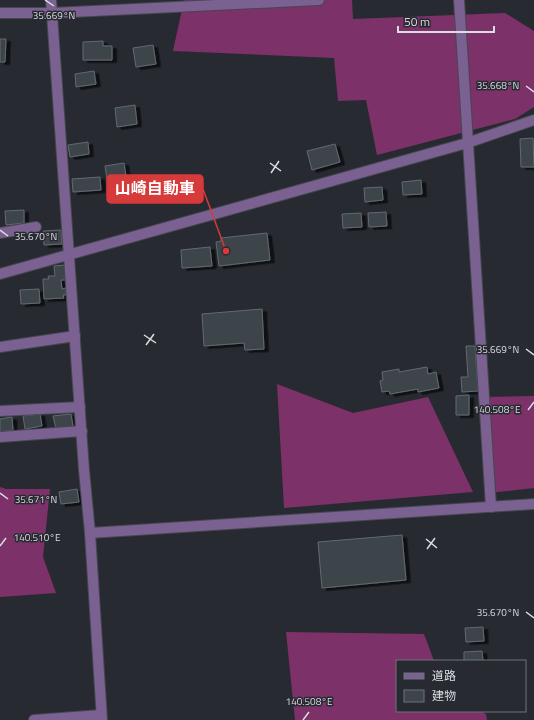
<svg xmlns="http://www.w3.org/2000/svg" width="534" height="720" font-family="'Titillium Web','Noto Sans JP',sans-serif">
	<defs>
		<filter id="shadow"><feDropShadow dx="4.5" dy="2.5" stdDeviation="0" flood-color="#0009"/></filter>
	</defs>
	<rect width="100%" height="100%" fill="#282a32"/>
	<g fill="#7c3169">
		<polygon points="184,0 352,0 353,19 505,13 534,31 534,107 515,119 377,155 366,100 338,101 334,58 173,51"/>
		<polygon points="277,384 353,413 428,397 473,492 284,508"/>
		<polygon points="534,396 534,488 489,493 483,397"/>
		<polygon points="0,487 6,489 50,489 43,557 56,593 0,597"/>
		<polygon points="286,632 424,634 434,661 397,661 397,711 481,711 486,714 487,720 295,720"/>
	</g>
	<g fill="#3d444b" stroke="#626a71" filter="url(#shadow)">
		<polygon points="0,39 6,39 5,62 0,62"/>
		<polygon points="103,41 103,46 112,46 112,60 83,60 83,42"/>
		<polygon points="153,45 156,64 136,67 133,48"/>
		<polygon points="94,71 96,84 76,87 75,74"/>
		<polygon points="135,105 137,124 117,127 115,108"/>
		<polygon points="533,138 534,167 521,167 520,139"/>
		<polygon points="88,142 89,154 70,157 68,145"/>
		<polygon points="335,144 340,162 312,170 307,151"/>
		<polygon points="124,163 126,176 107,179 105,166"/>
		<polygon points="100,177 101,190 73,192 72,179"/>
		<polygon points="421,180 422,194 403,195 402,182"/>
		<polygon points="382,187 383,200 365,202 364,188"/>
		<polygon points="24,210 24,223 6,225 5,211"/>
		<polygon points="386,212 387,226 369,227 368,213"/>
		<polygon points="361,213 362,227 343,228 342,214"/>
		<polygon points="61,230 62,244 44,245 43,231"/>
		<polygon points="267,233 270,260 219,266 216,242 221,241 221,238"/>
		<polygon points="210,247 212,266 182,268 181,250"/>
		<polygon points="65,265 66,280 61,280 62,289 66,288 66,295 63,295 64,298 44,299 43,279 49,279 48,276 55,276 54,266"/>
		<polygon points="39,289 40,303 21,304 20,290"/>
		<polygon points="262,309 264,349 245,350 244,343 204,346 202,314"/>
		<polygon points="466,346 475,346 478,391 462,392 461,377 468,377"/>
		<polygon points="427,367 428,374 436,372 439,388 418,392 418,389 390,394 389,391 382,392 380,381 383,380 382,372 399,369 399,372"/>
		<polygon points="469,395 469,415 456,415 456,396"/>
		<polygon points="40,414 42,426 25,429 23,416"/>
		<polygon points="71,414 73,426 56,429 53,416"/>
		<polygon points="12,417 13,430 0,432 0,419"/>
		<polygon points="77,489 79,502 61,504 59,492"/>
		<polygon points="402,535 406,580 322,588 318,542"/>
		<polygon points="483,627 484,641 466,642 465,628"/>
		<polygon points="482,651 483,661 464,661 464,652"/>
	</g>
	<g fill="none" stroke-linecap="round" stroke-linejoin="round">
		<g stroke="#45474e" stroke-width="12">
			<g id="minor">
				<polyline points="51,0 84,470 90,533 102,720"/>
				<polyline points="459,0 491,507"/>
				<polyline points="0,13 52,13 319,0"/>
				<polyline points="0,233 36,227"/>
				<polyline points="0,274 467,143 534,120"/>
				<polyline points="0,347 75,336"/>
				<polyline points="0,411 80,407"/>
				<polyline points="0,437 82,431"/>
				<path d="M90 533C238 522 386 513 534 504"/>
				<polyline points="34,720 101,715"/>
			</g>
		</g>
		<use href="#minor" stroke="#7b6092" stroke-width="10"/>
	</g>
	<path fill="none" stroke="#dcdde3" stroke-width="1.5" d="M45 0 54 6M526 86 534 92M270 163 281 171M271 173 279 161M0 230 8 236M144 335 156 343M146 345 154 334M526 349 534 355M528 410 534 402M0 493 8 499M426 539 437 548M0 546 6 538M427 549 435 538M526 612 534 618M303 720 309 712"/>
	<g font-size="10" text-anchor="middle" fill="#dcdde3" stroke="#282a32" stroke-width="3" stroke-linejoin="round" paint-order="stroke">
		<text x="54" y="19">35.669°N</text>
		<text x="498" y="89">35.668°N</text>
		<text x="36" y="240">35.670°N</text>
		<text x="498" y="353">35.669°N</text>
		<text x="497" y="413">140.508°E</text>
		<text x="36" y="503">35.671°N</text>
		<text x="37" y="541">140.510°E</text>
		<text x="498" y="616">35.670°N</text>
		<text x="309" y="705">140.508°E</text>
	</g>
	<path fill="none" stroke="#d73a3b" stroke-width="1.5" d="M226 251L203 189"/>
	<circle fill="#d73a3b" stroke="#282a32" stroke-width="1.5" cx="226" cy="251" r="4"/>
	<rect fill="#d73a3b" stroke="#d73a3b" stroke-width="1.5" x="107" y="175" width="96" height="28" rx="4"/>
	<g font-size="16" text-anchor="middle" font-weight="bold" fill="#fff">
		<text x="155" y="194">山崎自動車</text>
	</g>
	<rect x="396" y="660" width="130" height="52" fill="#282a32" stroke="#707279"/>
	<rect x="404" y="673" width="20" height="6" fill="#7b6092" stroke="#707279"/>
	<text x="432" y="680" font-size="12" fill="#dcdde3">道路</text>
	<rect x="404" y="690" width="20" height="12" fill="#3d444b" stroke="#707279"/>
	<text x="432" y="700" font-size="12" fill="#dcdde3">建物</text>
	<path d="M398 26v6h96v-6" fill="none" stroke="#dcdde3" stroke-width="2"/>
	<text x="404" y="26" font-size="12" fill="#dcdde3" stroke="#282a32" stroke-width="3" paint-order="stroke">50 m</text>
</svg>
